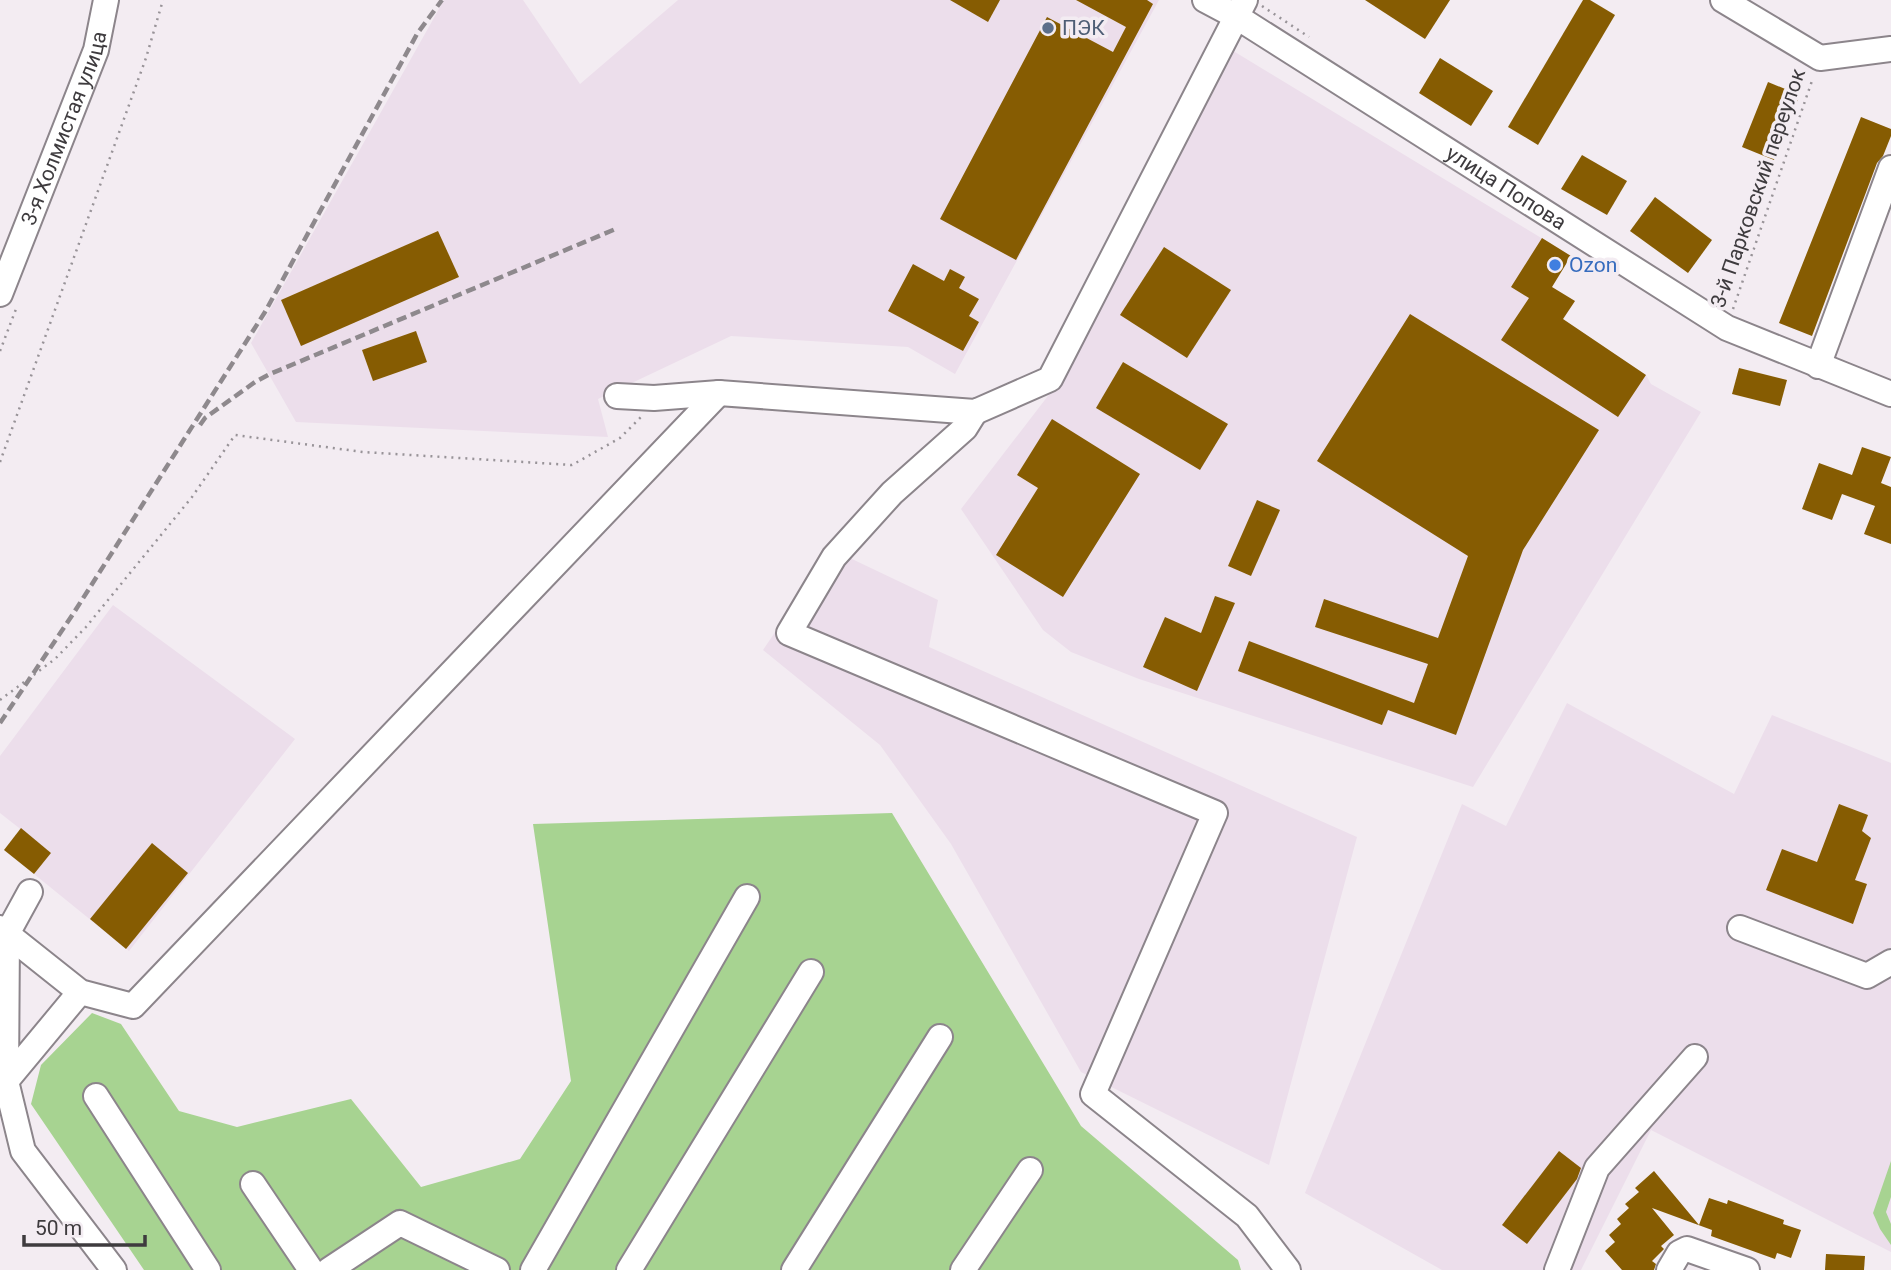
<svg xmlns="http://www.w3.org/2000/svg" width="1891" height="1270" font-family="Roboto,sans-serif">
	<rect width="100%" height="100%" fill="#f3ecf2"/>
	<g fill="#ecdeeb">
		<polygon points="444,0 523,0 580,84 678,0 1159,0 955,374 908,347 731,336 598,399 608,437 296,422 251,343"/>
		<polygon points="1230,49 1571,256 1552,287 1575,301 1563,320 1646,375 1651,384 1701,412 1473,787 1139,679 1071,652 1043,630 961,509 1054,388"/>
		<polygon points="831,549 938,600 929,647 1357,837 1269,1165 1081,1072 951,844 880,745 763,650"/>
		<polygon points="113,605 295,739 129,951 34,874 51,853 0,813 0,756"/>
		<polygon points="1567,703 1734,794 1772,715 1891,763 1891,1252 1651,1130 1581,1270 1442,1270 1305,1193 1462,804 1506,826"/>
	</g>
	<g fill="#a7d391">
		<polygon points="892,813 1081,1126 1238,1260 1241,1270 144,1270 31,1104 41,1065 92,1013 121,1024 179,1111 237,1127 351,1099 421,1187 520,1159 571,1081 533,824"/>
		<polygon points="1891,1161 1891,1197 1886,1212 1891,1224 1891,1245 1880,1229 1873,1213"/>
	</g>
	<g fill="#865c02">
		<polygon points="950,0 1000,0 988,22"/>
		<polygon points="1076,0 1147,0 1153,4 1016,260 940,219 1047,17 1113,52 1126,27"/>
		<polygon points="1365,0 1450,0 1425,39"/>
		<polygon points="1583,0 1590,0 1615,15 1538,145 1508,127"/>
		<polygon points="1440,58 1493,91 1471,126 1419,93"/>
		<polygon points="1768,82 1800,95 1774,160 1742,147"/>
		<polygon points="1861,117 1891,129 1891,136 1883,156 1877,163 1812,336 1779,323"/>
		<polygon points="1582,155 1627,181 1607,215 1561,189"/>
		<polygon points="1655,197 1712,240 1688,273 1630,231"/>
		<polygon points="438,231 459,277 301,346 281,300"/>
		<polygon points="1542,238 1571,256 1552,287 1575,301 1563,319 1646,375 1618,417 1501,340 1529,298 1511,287"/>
		<polygon points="1164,247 1231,290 1187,358 1120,315"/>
		<polygon points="913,264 944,281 950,269 965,277 959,288 979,299 969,316 979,322 963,351 888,311"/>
		<polygon points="1410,314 1599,430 1523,550 1456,735 1388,710 1382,725 1238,671 1249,641 1414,703 1428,664 1315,627 1324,599 1438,638 1468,556 1317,461"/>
		<polygon points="416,331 427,362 373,381 362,350"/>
		<polygon points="1123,362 1228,424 1200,470 1096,408"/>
		<polygon points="1739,368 1787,380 1780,406 1732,394"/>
		<polygon points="1052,419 1140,474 1063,597 996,555 1038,488 1017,475"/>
		<polygon points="1862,447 1891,457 1881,483 1891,487 1891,544 1864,534 1875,506 1842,494 1832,520 1802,509 1819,463 1852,475"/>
		<polygon points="1257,500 1280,510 1251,576 1228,566"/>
		<polygon points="1215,596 1235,603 1197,691 1143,667 1165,617 1201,633"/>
		<polygon points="1839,804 1868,815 1862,831 1871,838 1855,880 1867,884 1853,924 1766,890 1782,849 1817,862"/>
		<polygon points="21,828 51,853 34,874 4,850"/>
		<polygon points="152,843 188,873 126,949 90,919"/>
		<polygon points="1559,1151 1581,1168 1577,1179 1527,1244 1502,1225"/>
		<polygon points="1654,1171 1699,1225 1709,1198 1727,1204 1728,1200 1784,1220 1783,1224 1801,1230 1791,1258 1777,1253 1775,1259 1711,1236 1712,1230 1652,1208 1674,1235 1661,1246 1664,1249 1652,1261 1656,1264 1654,1270 1622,1270 1605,1251 1615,1242 1609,1235 1621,1224 1617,1219 1629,1208 1625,1204 1639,1192 1635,1188"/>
		<polygon points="1826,1254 1865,1256 1864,1270 1825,1270"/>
	</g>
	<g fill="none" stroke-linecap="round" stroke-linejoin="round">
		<g stroke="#8c858b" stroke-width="28">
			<g id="minor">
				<path id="s1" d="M1205 0 1237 17 1727 328 1891 394"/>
				<polyline points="1723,0 1820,58 1891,49"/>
				<path id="s2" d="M0 294 96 50 106 0"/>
				<polyline points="1818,366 1891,168"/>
				<polyline points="617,396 654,398 719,393 975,412 1050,379 1245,0"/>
				<polyline points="975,412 965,428 892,493 834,557 789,633 1215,813 1093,1094 1247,1216 1288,1270"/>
				<polyline points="30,892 7,934 80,992 133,1006 719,393"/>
				<polyline points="0,928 7,934 6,1081"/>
				<polyline points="1740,928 1867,976 1891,962"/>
				<polyline points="80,992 6,1081 23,1151 114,1270"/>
				<polyline points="96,1096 208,1270"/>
				<polyline points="253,1184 311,1270"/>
				<polyline points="329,1270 400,1223 497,1270"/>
				<polyline points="533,1270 747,897"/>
				<polyline points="629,1270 811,972"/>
				<polyline points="794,1270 940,1037"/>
				<polyline points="963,1270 1030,1170"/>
				<polyline points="1557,1270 1597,1168 1695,1057"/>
				<polyline points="1669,1270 1679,1253 1687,1249 1747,1270"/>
			</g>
		</g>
		<g stroke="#989398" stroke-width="2.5" stroke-dasharray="2 5" stroke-linecap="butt">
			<polyline points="1262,6 1309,37"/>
			<polyline points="1733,309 1813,78"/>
			<polyline points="0,351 16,309"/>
			<polyline points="0,462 146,58 163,0"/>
			<polyline points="0,700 55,659 86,627 192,497 235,435 363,452 572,465 620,438 642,416"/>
		</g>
		<use href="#minor" stroke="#fff" stroke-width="24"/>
		<g stroke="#8e898d" stroke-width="4.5" stroke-dasharray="10 5" stroke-linecap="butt">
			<polyline points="200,425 205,418 255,382 270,374 618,228"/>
			<polyline points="0,723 73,614 265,312 417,34 442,0"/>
		</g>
	</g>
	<circle fill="#5c6f8a" stroke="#f3ecf2" stroke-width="2.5" cx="1048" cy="28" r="7"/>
	<circle fill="#3f7fe0" stroke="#f3ecf2" stroke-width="2.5" cx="1555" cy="265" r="7"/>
	<g text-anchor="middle" stroke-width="7" stroke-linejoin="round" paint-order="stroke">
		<g font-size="21" fill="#4e5e75" stroke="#f3ecf2" text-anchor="start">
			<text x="1062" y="35">ПЭК</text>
		</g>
		<g font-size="21" fill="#3e3b3e" stroke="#f3ecf2">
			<text dy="7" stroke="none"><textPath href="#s2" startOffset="178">3-я Холмистая улица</textPath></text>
			<text dy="7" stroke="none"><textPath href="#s1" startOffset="355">улица Попова</textPath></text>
			<text transform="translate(1758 188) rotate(-71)" y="7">3-й Парковский переулок</text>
		</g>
		<g font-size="21" fill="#366cbe" stroke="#f3ecf2" text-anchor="start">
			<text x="1569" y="272">Ozon</text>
		</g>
	</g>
	<path d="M24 1235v10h121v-10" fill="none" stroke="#3e3b3e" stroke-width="3.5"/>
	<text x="35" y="1235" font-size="21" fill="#3e3b3e" stroke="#f3ecf2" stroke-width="5" paint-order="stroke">50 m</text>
</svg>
